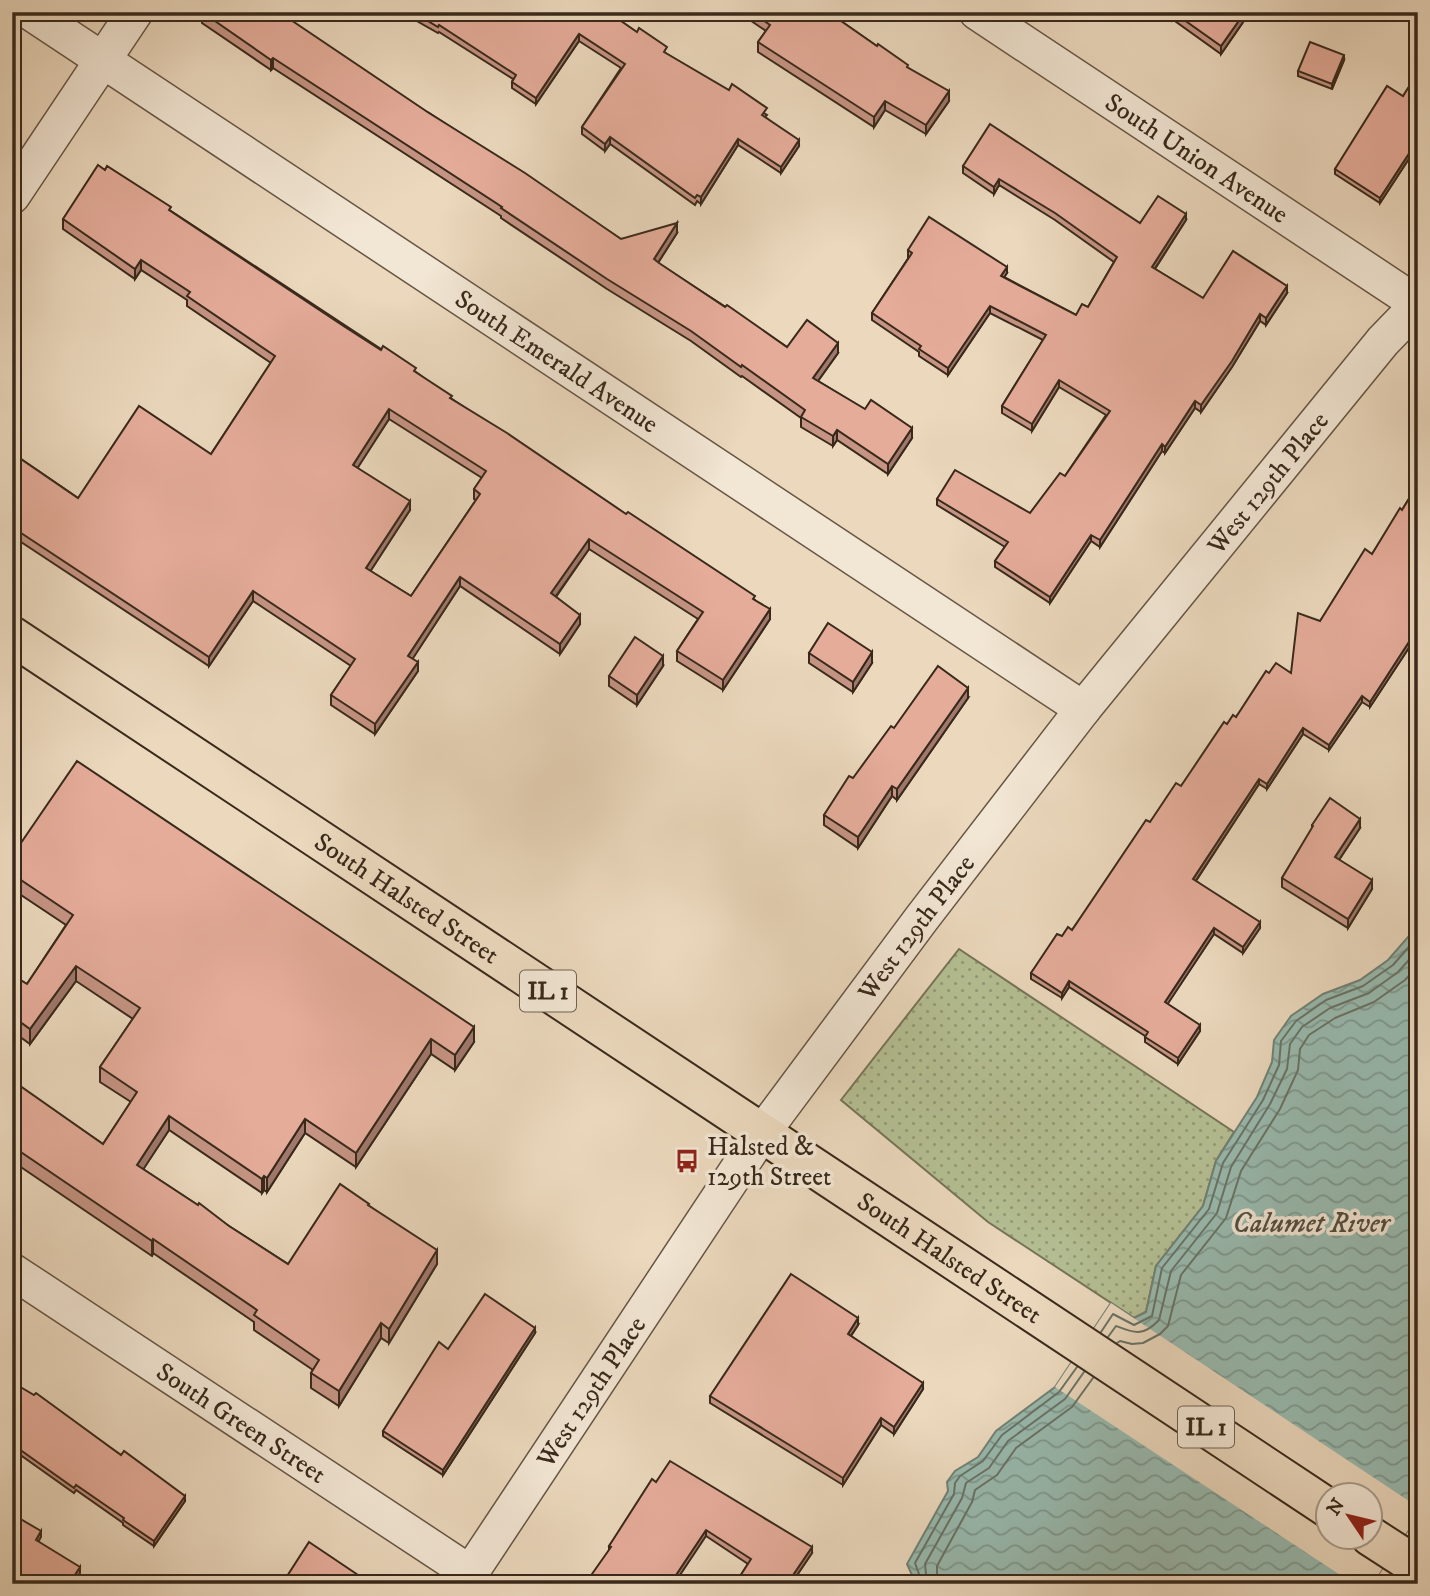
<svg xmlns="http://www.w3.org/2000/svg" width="1430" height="1596" font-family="'IM FELL DW Pica',serif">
	<defs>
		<pattern id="grass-dots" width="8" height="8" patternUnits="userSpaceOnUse" patternTransform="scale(1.75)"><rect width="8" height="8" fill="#b4bf93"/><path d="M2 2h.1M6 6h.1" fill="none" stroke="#939b77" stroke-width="1.8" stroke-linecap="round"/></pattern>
		<pattern id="water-waves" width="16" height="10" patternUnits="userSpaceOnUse" patternTransform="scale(1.75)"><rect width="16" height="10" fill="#98baaf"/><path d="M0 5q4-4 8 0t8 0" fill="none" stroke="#7d978e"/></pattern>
	</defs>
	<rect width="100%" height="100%" fill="#ebd8bd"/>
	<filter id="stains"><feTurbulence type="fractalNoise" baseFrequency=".00286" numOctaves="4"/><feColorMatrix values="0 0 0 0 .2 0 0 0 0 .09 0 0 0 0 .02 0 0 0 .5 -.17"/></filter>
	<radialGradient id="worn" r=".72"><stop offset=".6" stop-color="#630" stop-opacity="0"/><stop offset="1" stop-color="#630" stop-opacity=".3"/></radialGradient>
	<polygon fill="url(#grass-dots)" stroke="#767457" stroke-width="2" points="959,949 1234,1132 1216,1161 1203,1206 1156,1266 1146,1312 1134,1318 988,1222 841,1100"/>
	<path fill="url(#water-waves)" stroke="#728074" stroke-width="2" fill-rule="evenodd" d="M1418 882V1515L1372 1584H911L912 1575 907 1564 948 1491 947 1482 955 1471 978 1457 996 1431 1055 1387 1111 1303 1134 1318 1146 1312 1156 1266 1203 1206 1216 1161 1257 1097 1272 1062 1274 1040 1291 1016 1323 994 1360 980 1388 960 1409 936 1417 915C1412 905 1410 892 1418 882ZM1328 1494H1370V1536H1328Z"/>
	<path fill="#ebd8bd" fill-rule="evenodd" d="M1111 1303 1418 1507V1515L1372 1584H1354L1055 1387ZM1328 1494H1370V1536H1328Z"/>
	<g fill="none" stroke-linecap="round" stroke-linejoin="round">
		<g stroke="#687265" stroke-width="2">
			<polyline points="1101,1332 1113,1314 1134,1325 1152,1316 1162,1268 1209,1209 1223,1163 1263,1100 1279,1065 1281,1041 1296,1021 1326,1000 1363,986 1393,965 1414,941 1418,933"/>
			<path d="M1108 1337 1116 1326C1134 1333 1143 1337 1159 1320L1171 1271 1217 1213 1231 1167 1270 1104 1287 1069 1290 1044 1302 1027 1330 1008 1369 993 1398 972 1418 950"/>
			<polyline points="1117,1343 1120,1341 1132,1344 1143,1343 1160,1334 1168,1326 1181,1275 1226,1218 1241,1171 1280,1109 1298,1070 1300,1049 1309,1035 1335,1018 1374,1002 1405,980 1418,966"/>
			<polyline points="918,1584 919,1574 915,1563 954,1494 955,1483 960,1476 983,1461 1002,1435 1059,1392 1077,1367"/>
			<polyline points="927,1584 925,1564 962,1498 966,1483 989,1468 1008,1441 1065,1399 1084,1372"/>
			<polyline points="937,1584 937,1566 972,1502 975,1490 997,1475 1016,1448 1072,1407 1093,1378"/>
		</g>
		<g stroke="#654" stroke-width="38">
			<g id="minor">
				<path id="s1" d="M30 12 1083 709"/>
				<path id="s2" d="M977 12 1418 304"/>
				<polyline points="12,196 135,12"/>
				<path id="s3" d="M12 1271 470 1573"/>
				<path id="s4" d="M463 1584 762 1133 922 918 1083 709 1383 341 1418 305"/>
			</g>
		</g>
		<g stroke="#39291b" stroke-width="42">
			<g id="major">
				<path id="s5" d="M12 636 1328 1508"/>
				<polyline points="1370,1536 1418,1567"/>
			</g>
		</g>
		<use href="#minor" stroke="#f2e6d4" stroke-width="35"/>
		<use href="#major" stroke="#ebd8bd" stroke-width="38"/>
	</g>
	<g fill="#c59484" stroke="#39291b" stroke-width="2" fill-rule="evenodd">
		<polygon points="401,12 608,12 667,54 767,115 765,117 799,146 781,173 738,145 701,204 697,201 695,205 610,144 605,151 582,134 582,127 621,68 579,41 536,104 512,88 512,82 513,79 439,32 438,33"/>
		<polygon points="738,12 828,12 908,68 949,101 926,134 885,110 874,127 758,52 758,42 766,31"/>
		<polygon points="1157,12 1250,12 1221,54 1172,19 1171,21"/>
		<polygon points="202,13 429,113 621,239 677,233 658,263 787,347 838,353 818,381 912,438 888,474 837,440 833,446 801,427 801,418 742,376 741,377 691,341 607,289 501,218 501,216 273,68 271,70 202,23"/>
		<polygon points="1344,60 1332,89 1298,76 1298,71"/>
		<polygon points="1418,82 1418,158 1412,154 1380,203 1335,174 1335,169 1403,96"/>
		<polygon points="963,166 1140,223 1186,220 1155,269 1203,298 1287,293 1266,325 1260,321 1232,367 1201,412 1195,408 1165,453 1162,451 1100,547 1091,541 1050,603 995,567 995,561 1005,547 937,505 937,499 1030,513 1065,476 1106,415 1059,387 1032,431 1002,413 1002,406 1043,340 990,313 948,375 919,356 919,352 872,320 872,313 909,257 908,257 908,250 1007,273 1004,277 1076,315 1088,307 1114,262 1055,220 999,185 994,194 963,173"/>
		<path d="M105 170 171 211 416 372 452 399 755 600 770 619 723 690 677 661V651L698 619 589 549 556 597 580 624 560 654 460 586 412 659 418 671 375 734 331 705V695L351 666 253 601 209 666 12 536V453L78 498 211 454 271 363 187 306V300L141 270 135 279 63 229V219ZM389 419 482 478 474 489V499L476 500 411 596 370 571 410 510 357 468Z"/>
		<polygon points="1418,484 1418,638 1416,637 1370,707 1362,702 1329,750 1303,734 1267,789 1259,784 1196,881 1260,928 1243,953 1214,934 1167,1004 1200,1031 1178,1064 1145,1042 1145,1036 1069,987 1062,998 1031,979 1031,973 1062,936 1072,930 1150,822 1181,786 1227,724 1236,717 1269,673 1291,673 1320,621 1372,554 1402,510"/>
		<polygon points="809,653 872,663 853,692 809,663"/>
		<polygon points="663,666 637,705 609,686 609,676"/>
		<polygon points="968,698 897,800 892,796 858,848 824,825 824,815 894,728"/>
		<polygon points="1312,825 1360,828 1339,860 1372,889 1348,928 1282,887 1282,878 1312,829"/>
		<polygon points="12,856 474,1042 455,1070 431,1054 356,1167 305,1133 267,1192 264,1190 262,1193 169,1130 143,1169 229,1226 288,1264 369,1206 437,1264 389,1343 381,1338 339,1406 311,1388 311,1373 313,1370 254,1330 254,1322 153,1253 152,1256 12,1161 12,1082 103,1144 131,1102 100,1082 100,1067 133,1019 76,981 30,1044 12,1031 12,975 27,984 66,925 12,889"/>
		<polygon points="858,1325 851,1336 923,1389 894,1434 881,1425 843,1485 710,1403 710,1396"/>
		<polygon points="535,1333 443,1475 383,1436 383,1431 448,1349"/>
		<polygon points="12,1382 121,1455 185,1501 154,1546 123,1525 123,1523 76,1490 74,1493 12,1449"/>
		<polygon points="656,1482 812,1553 791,1584 735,1584 748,1564 706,1536 609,1551 609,1546"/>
	</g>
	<g fill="#a0786c" stroke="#39291b" stroke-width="2">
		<polygon points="1245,12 1250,12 1221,54 1221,46"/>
		<polygon points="579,34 579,41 536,104 536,98"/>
		<polygon points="1344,55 1344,60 1332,89 1332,84"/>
		<polygon points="273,58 273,68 271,70 271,60"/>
		<polygon points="949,91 949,101 926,134 926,125"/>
		<polygon points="885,101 885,110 874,127 874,117"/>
		<polygon points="610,137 610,144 605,151 605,144"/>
		<polygon points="738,139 738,145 701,204 701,197"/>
		<polygon points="799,140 799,146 781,173 781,167"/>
		<polygon points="1412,149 1412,154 1380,203 1380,198"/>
		<polygon points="999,179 999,185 994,194 994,187"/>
		<polygon points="1186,214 1186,220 1152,273 1152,267"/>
		<polygon points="677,223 677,233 654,269 654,259"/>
		<polygon points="141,260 141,270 135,279 135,269"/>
		<polygon points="1007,267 1007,273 1001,282 1001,276"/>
		<polygon points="1287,286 1287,293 1266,325 1266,318"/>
		<polygon points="990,306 990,313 948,375 948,368"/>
		<polygon points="1260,314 1260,321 1232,367 1201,412 1201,405"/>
		<polygon points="838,343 838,353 813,388 813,378"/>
		<polygon points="1059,380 1059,387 1032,431 1032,424"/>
		<polygon points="1195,401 1195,408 1165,453 1165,447"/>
		<polygon points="389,409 389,419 353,475 353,465"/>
		<polygon points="912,428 912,438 888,474 888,464"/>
		<polygon points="837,430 837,440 833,446 833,436"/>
		<polygon points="1162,444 1162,451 1100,547 1100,540"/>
		<polygon points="410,501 410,510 366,578 366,568"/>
		<polygon points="1091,535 1091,541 1050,603 1050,597"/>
		<polygon points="589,539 589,549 551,603 551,593"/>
		<polygon points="460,577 460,586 408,666 408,656"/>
		<polygon points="253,591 253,601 209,666 209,657"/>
		<polygon points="770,609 770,619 723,690 723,680"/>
		<polygon points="580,615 580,624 560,654 560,644"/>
		<polygon points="1416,631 1416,637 1370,707 1370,702"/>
		<polygon points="872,652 872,663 853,692 853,682"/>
		<polygon points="663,656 663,666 637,705 637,695"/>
		<polygon points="418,662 418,671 375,734 375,724"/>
		<polygon points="968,688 968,698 897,800 897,789"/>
		<polygon points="1362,696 1362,702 1329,750 1329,745"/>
		<polygon points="1303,728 1303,734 1267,789 1267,784"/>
		<polygon points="1259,779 1259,784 1193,885 1193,879"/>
		<polygon points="892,786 892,796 858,848 858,837"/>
		<polygon points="1360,819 1360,828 1335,866 1335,857"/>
		<polygon points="1372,880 1372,889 1348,928 1348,919"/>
		<polygon points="1260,922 1260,928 1243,953 1243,947"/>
		<polygon points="1214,928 1214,934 1165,1008 1165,1002"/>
		<polygon points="76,966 76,981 30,1044 30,1029"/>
		<polygon points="1069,981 1069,987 1062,998 1062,993"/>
		<polygon points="1200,1025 1200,1031 1178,1064 1178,1058"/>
		<polygon points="474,1027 474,1042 455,1070 455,1055"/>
		<polygon points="431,1039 431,1054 356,1167 356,1153"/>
		<polygon points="169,1116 169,1130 137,1179 137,1165"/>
		<polygon points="305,1119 305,1133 267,1192 267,1178"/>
		<polygon points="264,1176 264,1190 262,1193 262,1179"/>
		<polygon points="153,1239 153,1253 152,1256 152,1241"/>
		<polygon points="437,1250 437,1264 389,1343 389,1329"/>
		<polygon points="858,1318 858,1325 848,1340 848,1334"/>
		<polygon points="381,1323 381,1338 339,1406 339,1391"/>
		<polygon points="535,1328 535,1333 443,1475 443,1470"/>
		<polygon points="923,1383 923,1389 894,1434 894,1427"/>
		<polygon points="881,1418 881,1425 843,1485 843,1478"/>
		<polygon points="185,1496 185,1501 154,1546 154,1541"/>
		<polygon points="706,1530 706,1536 674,1584 670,1584"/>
		<polygon points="41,1531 41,1537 36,1546 36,1540"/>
		<polygon points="812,1547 812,1553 791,1584 787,1584"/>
		<polygon points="80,1567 80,1573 73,1584 69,1584"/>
	</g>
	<g fill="#e5ac9a" stroke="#39291b" stroke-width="2" fill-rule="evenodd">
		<polygon points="202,12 279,12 429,113 525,173 621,239 677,223 654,259 659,263 725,307 727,305 787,347 807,320 838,343 813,378 865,409 871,400 912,428 888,464 837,430 833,436 801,417 805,410 742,365 741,367 691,331 607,279 501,208 502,207 273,58 271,60"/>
		<polygon points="413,12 608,12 637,32 639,28 667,47 664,52 729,90 732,84 767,108 762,115 799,140 781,167 738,139 701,197 697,195 695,198 610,137 605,144 582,127 625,64 579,34 536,98 512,82 516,75 439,25 438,27"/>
		<polygon points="752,12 828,12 877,46 878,44 908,65 907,67 949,91 926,125 885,101 874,117 758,42 770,25"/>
		<polygon points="1173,12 1245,12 1221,46"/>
		<polygon points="1310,42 1344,55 1332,84 1298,71"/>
		<polygon points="1413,80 1418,82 1418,153 1412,149 1380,198 1335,169 1387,86 1403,96"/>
		<polygon points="990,124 1140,223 1158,196 1186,214 1152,267 1203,298 1233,251 1287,286 1266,318 1260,314 1232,361 1201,405 1195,401 1165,447 1162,444 1100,540 1091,535 1050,597 995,561 1008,542 937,499 955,470 1030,513 1060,473 1065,476 1110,411 1059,380 1032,424 1002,406 1046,335 990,306 948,368 919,349 921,346 872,313 912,253 908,250 929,217 1007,267 1001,276 1076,315 1082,304 1088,307 1117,257 1055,213 999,179 994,187 963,166"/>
		<path d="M98 165 105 170 107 166 171 207 169 210 345 327 381 350 383 346 416 368 414 371 452 396 450 398 507 433 626 514 628 512 755 596 753 599 770 609 723 680 677 651 703 612 589 539 551 593 580 615 560 644 460 577 408 656 418 662 375 724 331 695 355 659 253 591 209 657 12 527V453L78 498 139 406 211 454 275 356 187 296 190 292 141 260 135 269 63 219ZM389 409 486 471 474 489 480 494 411 596 366 568 410 501 353 465Z"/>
		<polygon points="1418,484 1418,632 1416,631 1370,702 1362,696 1329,745 1303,728 1267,784 1259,779 1193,879 1260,922 1243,947 1214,928 1165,1002 1200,1025 1178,1058 1145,1037 1148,1032 1069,981 1062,993 1031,973 1057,934 1062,936 1068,927 1072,930 1146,820 1150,822 1176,783 1181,786 1224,722 1227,724 1233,715 1236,717 1266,671 1269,673 1276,663 1291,673 1298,613 1320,621 1365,549 1372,554 1400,508 1402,510"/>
		<polygon points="828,623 872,652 853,682 809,653"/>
		<polygon points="635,637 663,656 637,695 609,676"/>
		<polygon points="938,666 968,688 897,789 892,786 858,837 824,815 849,776 853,778 891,726 894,728"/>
		<polygon points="77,761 474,1027 455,1055 431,1039 356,1153 305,1119 267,1178 264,1176 262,1179 169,1116 137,1165 198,1205 199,1203 229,1226 288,1264 340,1184 369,1204 368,1205 437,1250 389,1329 381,1323 339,1391 311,1373 319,1360 254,1315 257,1310 153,1239 152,1241 12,1146 13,1081 103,1144 137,1092 100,1067 140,1008 76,966 30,1029 12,1016 12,975 27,984 73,915 12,874 12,856"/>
		<polygon points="1330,798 1360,819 1335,857 1372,880 1348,919 1282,878 1313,826 1312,825"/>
		<polygon points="791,1274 858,1318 848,1334 923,1383 894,1427 881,1418 843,1478 710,1396"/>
		<polygon points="485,1294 535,1328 443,1470 383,1431 439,1342 448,1349"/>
		<polygon points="12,1382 34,1395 36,1393 121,1455 124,1451 185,1496 154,1541 123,1520 124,1518 76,1485 74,1488 12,1444"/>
		<polygon points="670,1461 812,1547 787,1584 735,1584 751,1559 706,1530 670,1584 585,1584 611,1547 609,1546 652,1479 656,1482"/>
		<polygon points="12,1514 41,1531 36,1540 80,1567 69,1584 12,1584"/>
		<polygon points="309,1542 367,1581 365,1584 282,1584"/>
	</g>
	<defs>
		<g id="bus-bare" transform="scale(1.89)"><path d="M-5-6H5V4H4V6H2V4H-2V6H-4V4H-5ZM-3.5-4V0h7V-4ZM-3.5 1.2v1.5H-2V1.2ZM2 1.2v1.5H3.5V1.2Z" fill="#8f2418" stroke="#f2e6d4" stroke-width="2.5" paint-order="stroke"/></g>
	</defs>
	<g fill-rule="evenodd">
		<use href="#bus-bare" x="687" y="1161"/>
	</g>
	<g text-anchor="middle" stroke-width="7" stroke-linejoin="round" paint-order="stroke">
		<g fill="#f2e6d4" stroke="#706252" stroke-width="2">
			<rect x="520" y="970.5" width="56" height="41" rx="5"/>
			<rect x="1178" y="1406.5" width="56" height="41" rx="5"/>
		</g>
		<g font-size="24" font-weight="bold" fill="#39291b">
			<text x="548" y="999">IL 1</text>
			<text x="1206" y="1435">IL 1</text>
		</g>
		<g font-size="26" fill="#39291b" stroke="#f2e6d4">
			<text dy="9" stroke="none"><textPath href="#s2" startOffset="264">South Union Avenue</textPath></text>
			<text dy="9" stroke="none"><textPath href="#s1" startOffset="632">South Emerald Avenue</textPath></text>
			<text dy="9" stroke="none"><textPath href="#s4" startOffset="1365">West 129th Place</textPath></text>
			<text dy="9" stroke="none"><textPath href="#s5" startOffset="474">South Halsted Street</textPath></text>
			<text dy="9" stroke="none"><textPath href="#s4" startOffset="798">West 129th Place</textPath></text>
			<text dy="9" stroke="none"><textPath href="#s5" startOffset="1125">South Halsted Street</textPath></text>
			<text dy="9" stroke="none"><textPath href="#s4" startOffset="231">West 129th Place</textPath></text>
			<text dy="9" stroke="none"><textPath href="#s3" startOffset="275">South Green Street</textPath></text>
		</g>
		<g font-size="26" fill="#39291b" stroke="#f2e6d4" text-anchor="start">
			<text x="707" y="1155">Halsted &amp;<tspan x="707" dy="30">129th Street</tspan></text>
		</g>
		<g font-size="28" font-style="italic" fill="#514d40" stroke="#f2e6d4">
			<text x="1311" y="1232">Calumet River</text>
		</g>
	</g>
	<rect width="1430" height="1596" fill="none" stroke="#ebd8bd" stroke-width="42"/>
	<rect x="14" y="14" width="1402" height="1568" fill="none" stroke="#39291b" stroke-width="3.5"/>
	<rect x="21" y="21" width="1388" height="1554" fill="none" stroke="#39291b" stroke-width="2"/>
	<g transform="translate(1349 1516) rotate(305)"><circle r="33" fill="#f2e6d4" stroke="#a89a8a" stroke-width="2"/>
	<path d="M0-5L12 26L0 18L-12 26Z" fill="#8f2418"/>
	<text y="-10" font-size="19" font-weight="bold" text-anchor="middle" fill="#39291b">N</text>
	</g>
	<rect width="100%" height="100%" filter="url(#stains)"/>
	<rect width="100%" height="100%" fill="url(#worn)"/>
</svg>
